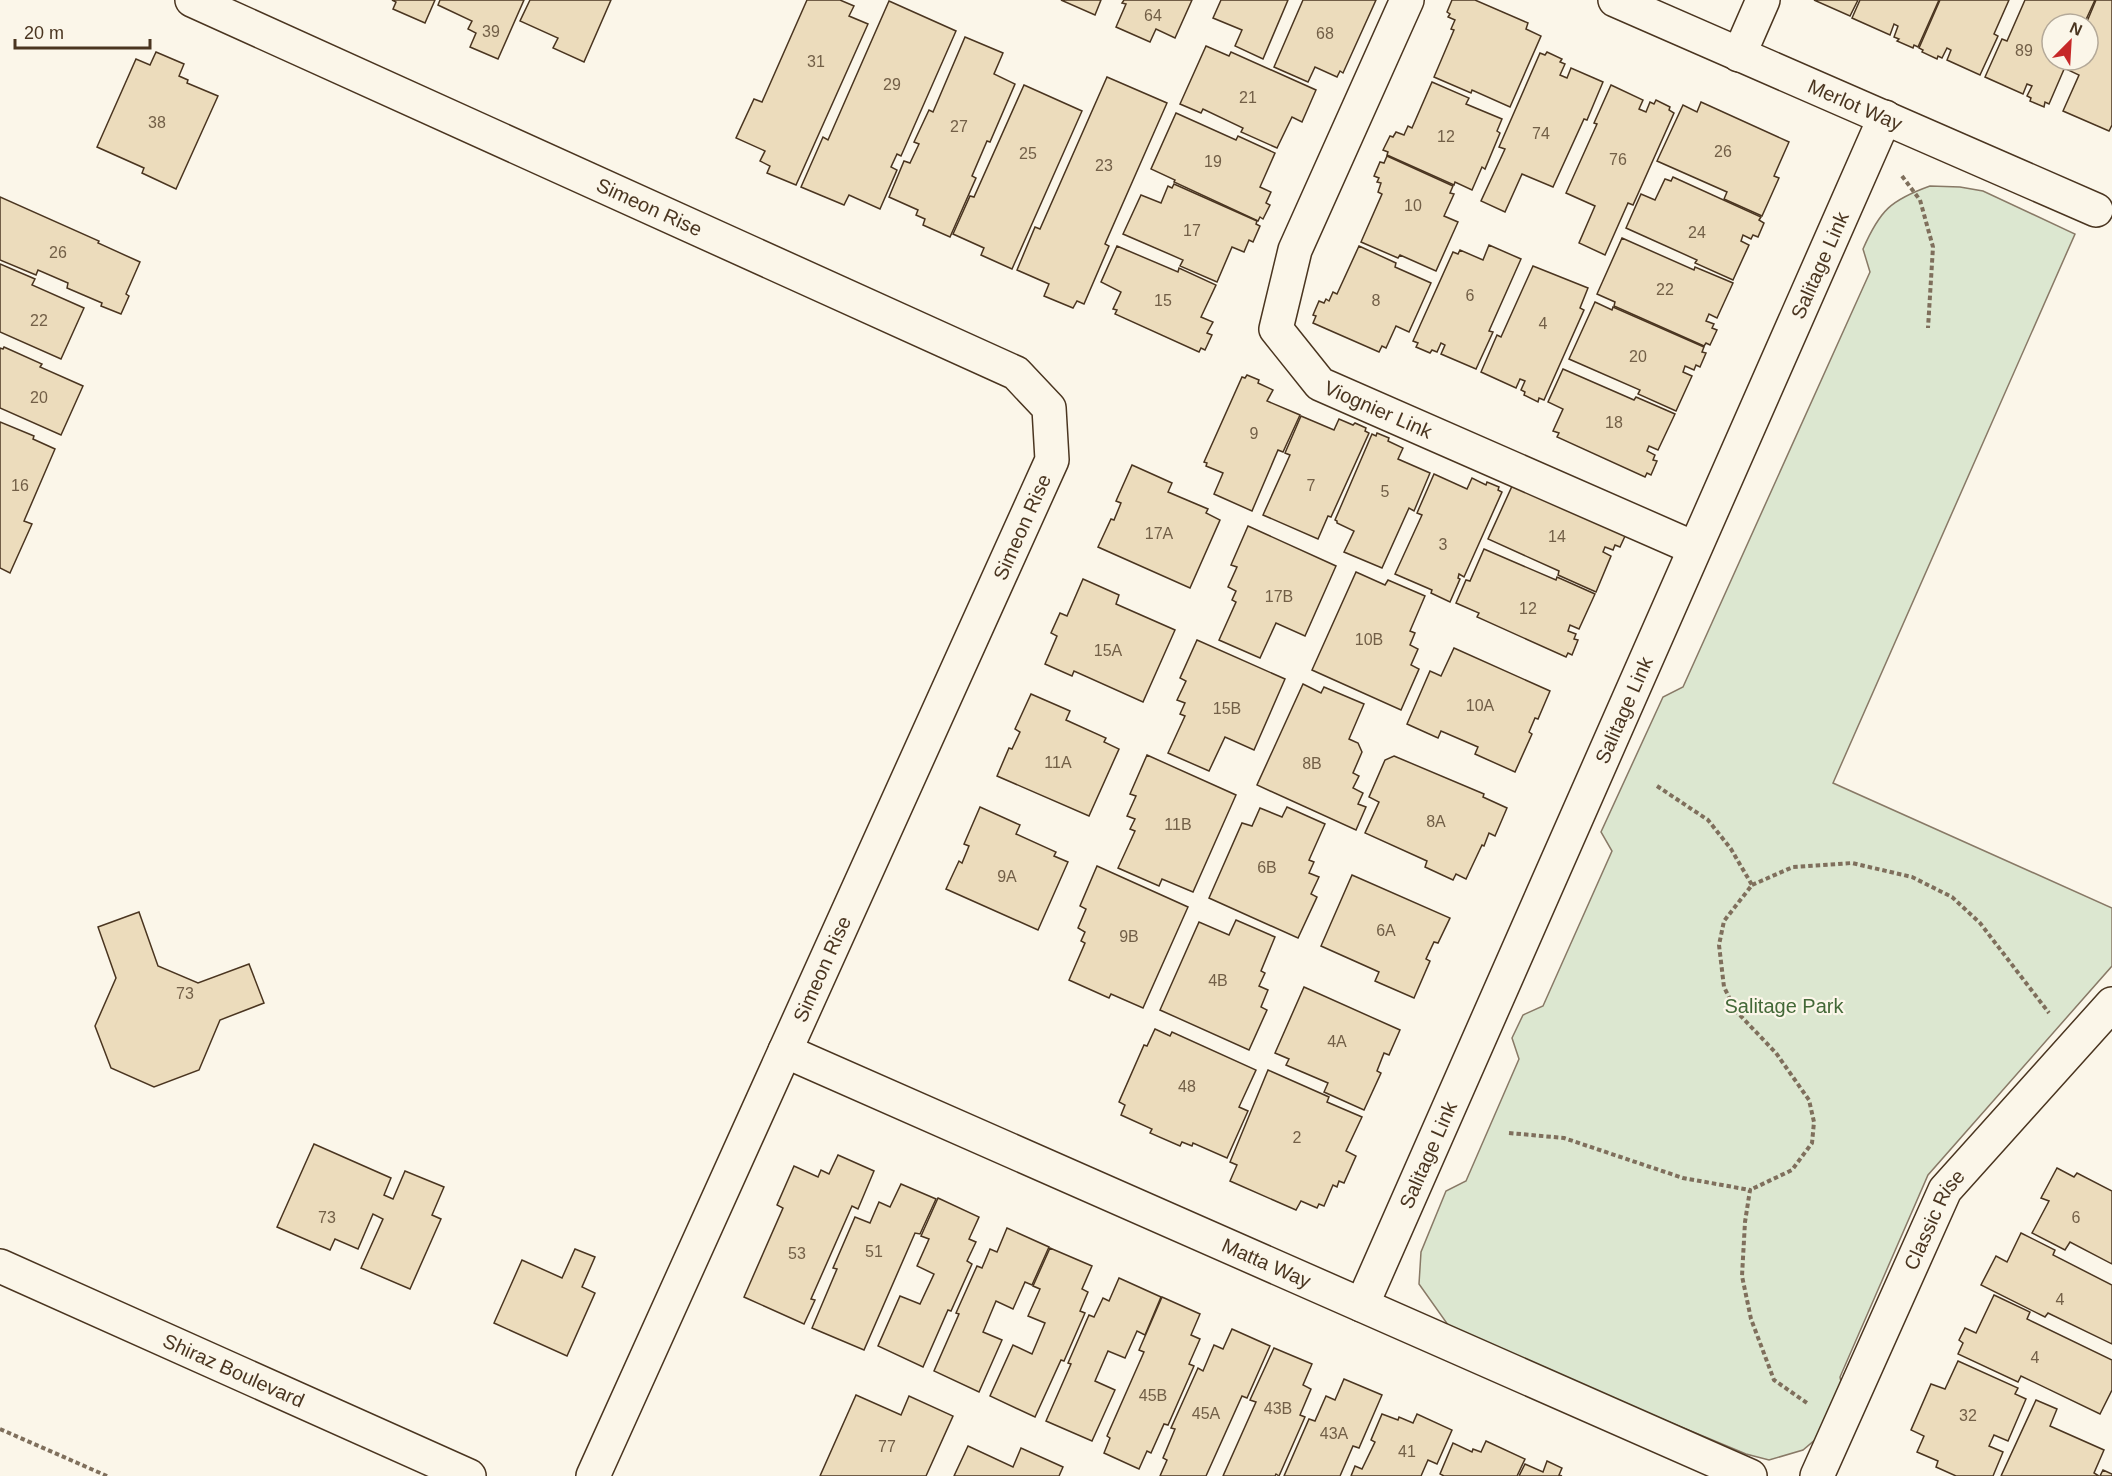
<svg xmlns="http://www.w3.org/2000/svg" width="2112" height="1476" font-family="Arial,sans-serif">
	<rect width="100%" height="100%" fill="#fbf6e9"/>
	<path fill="#dce7d0" stroke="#887966" stroke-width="1.5" d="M1930 186 1960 187 1983 191 2075 234 1833 783 2112 908V966L1928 1175 1840 1377 1844 1396 1823 1433 1803 1450 1769 1460 1746 1454 1453 1332 1419 1284 1421 1252 1446 1191 1466 1181 1519 1059 1512 1038 1523 1015 1543 1006 1612 851 1601 832 1663 697 1683 687 1870 272 1863 249C1880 210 1891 200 1930 186Z"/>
	<g fill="#ecdcbc" stroke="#4a3520" stroke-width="1.5">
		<polygon points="392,0 435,0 425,23 393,9 396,2"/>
		<polygon points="440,0 524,0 498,59 470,47 476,33 468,29 472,21 438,5"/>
		<polygon points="530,0 611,0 584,62 553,48 558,38 520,21"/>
		<polygon points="807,0 840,0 854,6 849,16 868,24 796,185 767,173 770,166 760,161 765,151 736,138 754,99 762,102"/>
		<polygon points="1061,0 1101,0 1095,15"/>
		<polygon points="1124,0 1192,0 1175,38 1156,29 1150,42 1116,27 1126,4 1122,3"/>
		<polygon points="1221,0 1288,0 1263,59 1235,46 1242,30 1213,18"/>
		<polygon points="1303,0 1376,0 1343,73 1340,71 1337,77 1315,67 1308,82 1274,67"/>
		<polygon points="1452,0 1475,0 1528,23 1526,29 1541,36 1510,107 1472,90 1471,93 1434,77 1454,30 1451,29 1455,20 1448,17 1450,14 1447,12"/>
		<polygon points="1814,0 1858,0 1850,16"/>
		<polygon points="1860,0 1939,0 1918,47 1914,45 1913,48 1897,41 1899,39 1894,37 1898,26 1894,24 1890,35 1852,18"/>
		<polygon points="1940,0 2009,0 1994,34 1998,36 1980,75 1947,60 1951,50 1947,48 1942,58 1938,56 1937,59 1922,52 1923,50 1919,48"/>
		<polygon points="2025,0 2095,0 2084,24 2052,24 2052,60 2068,60 2049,104 2045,102 2044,107 2030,101 2031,98 2027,96 2032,86 2027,84 2023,94 1985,77 2002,39 2007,41"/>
		<polygon points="2096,0 2112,0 2112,125 2109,131 2063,111 2079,75 2066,69 2070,60 2088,60 2088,24 2086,24"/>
		<polygon points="889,1 956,31 901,156 897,154 891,167 897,170 880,209 849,195 844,205 801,187 823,137 828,140"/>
		<polygon points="965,37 1003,53 994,74 1015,84 990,142 987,141 972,176 976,178 950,237 923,225 925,219 916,215 918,210 889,197 904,161 910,163 919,144 914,142 929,110 933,112"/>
		<polygon points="1206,46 1229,56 1231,52 1316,90 1302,122 1292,117 1277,148 1241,132 1243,128 1203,109 1201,113 1180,104"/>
		<polygon points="156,52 184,64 179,76 188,80 187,83 218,96 176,189 142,173 144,168 97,147 136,59 150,65"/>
		<polygon points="1547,52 1562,59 1560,62 1565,64 1560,75 1567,78 1571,68 1603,82 1587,120 1584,119 1553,187 1522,174 1505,212 1481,201 1505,149 1499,147 1540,53 1545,55"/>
		<polygon points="1107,77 1167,103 1105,244 1109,246 1084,304 1077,301 1073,308 1044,296 1049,284 1017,270 1035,227 1040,229"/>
		<polygon points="1432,82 1469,98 1466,104 1502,119 1497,131 1500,133 1485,169 1482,167 1472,190 1455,182 1454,185 1387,155 1388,152 1383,150 1390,136 1393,137 1396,132 1404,135 1408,126 1412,128"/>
		<polygon points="1024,85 1082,111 1012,269 981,255 984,248 953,234 970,196 974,197"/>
		<polygon points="1611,85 1643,100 1639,109 1646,112 1650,102 1654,104 1656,100 1670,107 1669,110 1674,113 1633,205 1628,203 1605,255 1579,243 1595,206 1566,193 1597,124 1594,123"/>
		<polygon points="1701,102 1789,142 1774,176 1779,178 1762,216 1724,199 1727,192 1657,161 1683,105 1697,112"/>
		<polygon points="1176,113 1236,140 1238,136 1275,153 1260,187 1271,192 1266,203 1270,205 1263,219 1260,217 1258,221 1174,182 1175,180 1151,169"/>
		<polygon points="1387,156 1453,186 1450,193 1454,194 1444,216 1458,222 1436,271 1400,255 1398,258 1361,242 1382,194 1378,192 1381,183 1377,182 1379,178 1374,176 1380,162 1384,163"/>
		<polygon points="1673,177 1761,217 1759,220 1764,223 1758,237 1753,235 1751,239 1743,235 1741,241 1749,245 1733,280 1695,263 1697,260 1626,228 1641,194 1655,200 1665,179 1671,181"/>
		<polygon points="1174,184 1257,221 1256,224 1260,226 1253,242 1249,240 1244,252 1232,247 1217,282 1180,266 1183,260 1123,234 1141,195 1161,203 1168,186 1172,188"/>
		<polygon points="0,197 99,241 98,243 140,262 126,294 129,296 121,314 101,306 102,303 67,288 68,283 38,270 36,275 0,260"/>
		<polygon points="1622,238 1694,270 1695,267 1733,283 1717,318 1709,314 1706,321 1714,324 1712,328 1717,330 1710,345 1706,343 1704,346 1614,306 1615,302 1597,294"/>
		<polygon points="1489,245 1521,259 1489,331 1493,332 1476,369 1441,354 1445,345 1441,343 1437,352 1432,350 1430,353 1416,347 1418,343 1413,341 1453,252 1458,254 1460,250 1483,260"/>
		<polygon points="1117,246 1178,272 1179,268 1216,285 1201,317 1213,322 1207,333 1212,335 1205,350 1201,348 1199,352 1115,314 1117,310 1113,309 1121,292 1101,282"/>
		<polygon points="1359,246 1396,263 1395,267 1431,283 1409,332 1396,326 1386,348 1382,346 1379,352 1313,323 1316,316 1313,315 1319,301 1324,303 1326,299 1329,301 1333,292 1337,294"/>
		<polygon points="0,264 35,279 32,285 84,308 61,359 0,332"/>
		<polygon points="1533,266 1588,288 1580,308 1584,310 1544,400 1539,398 1538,402 1524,395 1525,392 1521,390 1525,381 1520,379 1516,388 1481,372 1497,335 1501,337"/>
		<polygon points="1595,302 1612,310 1613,307 1704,347 1702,352 1706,353 1700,367 1696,365 1694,370 1685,366 1683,372 1692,376 1676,411 1638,394 1640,390 1569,359"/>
		<polygon points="4,347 42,364 40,367 83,386 61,435 0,408 0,348 3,349"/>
		<polygon points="1563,369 1634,400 1636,397 1675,414 1658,450 1649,446 1647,451 1655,455 1653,460 1657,461 1651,475 1647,473 1645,477 1557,437 1559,433 1553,431 1563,409 1548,402"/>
		<polygon points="1247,375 1259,380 1258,383 1273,390 1267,401 1300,415 1283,452 1278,450 1252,511 1214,494 1223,473 1206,466 1207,463 1204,462 1242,377 1245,378"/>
		<polygon points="1301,416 1334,430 1339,419 1353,425 1355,423 1366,428 1365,431 1369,433 1331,517 1328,516 1318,539 1263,515 1290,455 1285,453"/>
		<polygon points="0,422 34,436 33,439 55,449 24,521 32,524 10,573 0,568"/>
		<polygon points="1377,433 1389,438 1388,441 1403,448 1398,459 1430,473 1414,511 1409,508 1382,568 1344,552 1354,531 1337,523 1337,521 1335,520 1372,434 1376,436"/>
		<polygon points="1132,465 1172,483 1168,492 1208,509 1206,513 1220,520 1190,588 1098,547 1111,519 1114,520 1121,503 1116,501"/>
		<polygon points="1434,474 1467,489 1472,478 1486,485 1487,482 1499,487 1498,490 1502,492 1464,577 1459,574 1458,578 1460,579 1450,602 1431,593 1432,590 1395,574 1422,515 1417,513"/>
		<polygon points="1513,484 1626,534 1620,547 1615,545 1613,550 1605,547 1603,552 1611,556 1596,592 1558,575 1559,571 1488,539"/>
		<polygon points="1248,526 1336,566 1305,636 1276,623 1260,658 1219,640 1236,602 1232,600 1236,591 1228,587 1237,567 1231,565"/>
		<polygon points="1484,549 1556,580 1557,577 1595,594 1579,629 1570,625 1568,631 1576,634 1574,639 1578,640 1572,655 1568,653 1566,657 1477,617 1479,613 1456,603 1466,580 1470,581"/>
		<polygon points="1356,572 1385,585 1388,580 1425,596 1410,631 1415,633 1410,645 1418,649 1411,665 1419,669 1401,710 1312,670"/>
		<polygon points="1083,579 1119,595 1116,604 1175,630 1143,702 1074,671 1072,676 1045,664 1057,636 1051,633 1060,613 1067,616"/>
		<polygon points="1197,640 1285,679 1254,750 1225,737 1209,771 1168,753 1185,716 1180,714 1185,703 1177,700 1186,681 1180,678"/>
		<polygon points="1454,648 1550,691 1538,719 1535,718 1529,732 1532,734 1515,772 1475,754 1478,747 1441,731 1438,738 1407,724 1430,671 1441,676"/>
		<polygon points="1303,684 1321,693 1324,687 1364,704 1349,739 1358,743 1362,752 1353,773 1359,776 1353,788 1363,793 1358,804 1366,807 1356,830 1257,785"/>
		<polygon points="1031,694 1070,711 1066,720 1106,738 1104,742 1119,749 1089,816 997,776 1009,748 1012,749 1020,732 1015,729"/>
		<polygon points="1147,755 1236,795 1193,892 1162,879 1159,886 1118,868 1135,831 1130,829 1135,819 1127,816 1136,796 1130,794"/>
		<polygon points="1394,756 1484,794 1483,797 1507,808 1495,836 1489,833 1484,846 1482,845 1466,879 1456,874 1453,880 1425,867 1427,861 1365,833 1379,802 1369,797 1385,760"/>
		<polygon points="980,807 1020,825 1016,834 1056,852 1054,856 1068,862 1038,930 946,889 959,861 962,863 969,846 964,844"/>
		<polygon points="1287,807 1325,824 1309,860 1314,862 1309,873 1319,877 1311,894 1317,897 1298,938 1209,898 1242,823 1252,826 1260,808 1282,817"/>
		<polygon points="1097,866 1188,907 1143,1008 1111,994 1109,998 1069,980 1085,943 1081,941 1085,932 1078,928 1086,909 1080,906"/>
		<polygon points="1352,875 1450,918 1438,943 1434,942 1426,959 1430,961 1414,998 1375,981 1379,972 1321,946"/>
		<polygon points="139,912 158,966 198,983 249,964 264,1003 220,1020 199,1070 154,1087 111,1068 95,1026 116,978 98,927"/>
		<polygon points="1236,920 1275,937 1261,971 1265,973 1259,986 1268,990 1261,1007 1267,1010 1249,1050 1160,1010 1199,922 1229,935"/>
		<polygon points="1304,987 1400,1030 1389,1055 1384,1053 1377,1071 1381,1073 1364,1110 1324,1092 1328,1083 1286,1065 1289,1059 1275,1053"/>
		<polygon points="1155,1029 1170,1036 1172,1032 1256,1070 1239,1107 1248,1111 1227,1158 1193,1143 1192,1146 1182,1142 1180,1146 1150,1133 1152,1129 1121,1115 1125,1105 1119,1102 1144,1045 1147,1046"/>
		<polygon points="1268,1070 1329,1097 1327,1102 1362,1117 1346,1151 1356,1156 1344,1183 1339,1181 1337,1187 1333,1185 1324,1206 1319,1204 1317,1208 1301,1201 1296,1210 1230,1181 1237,1165 1230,1162"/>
		<polygon points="314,1144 391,1178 384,1195 393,1199 405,1171 444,1187 432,1215 441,1219 410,1289 361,1268 383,1219 373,1214 358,1249 335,1239 330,1250 277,1227"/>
		<polygon points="838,1155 874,1171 858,1209 852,1206 811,1299 815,1300 804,1324 744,1297 783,1208 777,1205 794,1166 818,1177 821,1170 829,1174"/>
		<polygon points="2057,1168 2074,1177 2077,1173 2112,1191 2112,1264 2070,1242 2065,1250 2032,1233 2049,1201 2041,1198"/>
		<polygon points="901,1184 936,1199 920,1234 915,1233 864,1350 812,1328 837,1269 833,1268 855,1217 870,1223 879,1202 890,1207"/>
		<polygon points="938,1198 979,1217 969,1239 976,1242 967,1261 972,1264 951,1311 948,1310 923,1367 878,1346 900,1296 920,1304 934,1274 917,1266 929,1239 921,1236"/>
		<polygon points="1007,1228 1049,1247 1032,1285 1025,1282 1013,1309 996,1301 983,1332 1002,1340 979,1392 934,1371 959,1314 956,1313 977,1266 982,1268 990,1249 997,1252"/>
		<polygon points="2021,1233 2055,1250 2053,1255 2112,1285 2112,1344 2048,1313 2045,1317 1981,1285 1996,1256 2007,1262"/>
		<polygon points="1050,1248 1092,1266 1082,1289 1088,1292 1080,1311 1085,1313 1064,1361 1061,1360 1035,1417 990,1396 1013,1345 1032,1354 1045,1323 1028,1316 1040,1289 1033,1286"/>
		<polygon points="575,1249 595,1257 582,1287 595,1293 567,1356 494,1323 522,1260 562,1278"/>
		<polygon points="1119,1278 1161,1297 1145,1335 1137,1331 1125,1358 1108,1351 1095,1381 1115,1390 1092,1441 1046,1421 1071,1364 1068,1363 1089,1315 1094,1317 1103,1298 1109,1301"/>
		<polygon points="1994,1295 2030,1312 2027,1319 2112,1360 2112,1390 2100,1414 2021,1376 2018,1382 1958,1354 1963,1343 1959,1340 1965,1328 1976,1333"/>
		<polygon points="1162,1297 1200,1314 1191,1335 1200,1339 1189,1364 1194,1366 1168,1425 1164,1424 1151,1453 1147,1451 1139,1469 1104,1453 1110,1438 1107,1436 1144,1352 1139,1350"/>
		<polygon points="1232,1329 1270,1346 1247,1398 1242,1396 1206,1476 1160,1476 1167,1460 1163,1458 1175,1429 1171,1428 1198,1368 1203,1371 1214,1345 1223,1349"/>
		<polygon points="1274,1348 1312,1364 1303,1385 1311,1389 1300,1415 1305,1417 1279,1476 1276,1474 1275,1476 1223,1476 1256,1402 1250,1400"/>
		<polygon points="1958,1361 2018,1388 2015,1394 2026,1399 2008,1441 1994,1435 1989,1446 2003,1452 1993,1476 1956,1476 1936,1467 1938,1461 1917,1452 1924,1436 1911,1430 1931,1384 1945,1389"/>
		<polygon points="1344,1379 1382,1395 1359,1448 1353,1446 1340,1476 1284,1476 1309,1419 1315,1421 1326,1396 1335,1400"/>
		<polygon points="856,1395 901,1415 909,1396 953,1416 926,1476 820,1476"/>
		<polygon points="2036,1400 2057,1409 2050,1426 2104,1450 2094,1473 2099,1476 2001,1476"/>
		<polygon points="1382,1414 1398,1420 1399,1417 1413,1423 1417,1414 1452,1430 1437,1464 1428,1460 1421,1476 1351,1476 1355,1466 1362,1469 1375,1442 1371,1440"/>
		<polygon points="1486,1441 1525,1459 1517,1476 1444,1476 1440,1474 1453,1443 1472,1452 1473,1449 1481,1452"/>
		<polygon points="968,1446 1013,1467 1021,1448 1063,1467 1059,1476 954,1476"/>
		<polygon points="1547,1461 1562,1468 1559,1475 1562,1476 1519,1476 1525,1464 1543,1472"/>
		<polygon points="2103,1470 2112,1474 2112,1476 2100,1476"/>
	</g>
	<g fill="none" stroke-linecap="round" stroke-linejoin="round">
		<g stroke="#4a3520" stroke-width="36">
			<g id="street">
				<path id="s1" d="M192 0 1016 373 1049 408 1052 460 593 1476"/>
				<path id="s2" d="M1407 0 1295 250 1276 329 1320 384 1694 548"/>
				<path id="s3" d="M1615 0 2096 210"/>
				<polyline points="1739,55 1763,0"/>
				<path id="s4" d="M785 1051 1750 1476"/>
				<path id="s5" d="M0 1266 469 1476"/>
				<path id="s6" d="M1362 1305 1885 117"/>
				<path id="s7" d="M1817 1476 1945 1190 2112 1004"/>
			</g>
		</g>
		<g stroke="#7f6f5c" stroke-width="4" stroke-dasharray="4.5 3" stroke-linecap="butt">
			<polyline points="1902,176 1920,200 1933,247 1928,328"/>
			<polyline points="1657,786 1708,820 1731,849 1752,885 1724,921 1719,945 1724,987 1736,1011 1776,1053 1809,1100 1814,1122 1812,1143 1792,1170 1750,1190"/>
			<polyline points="1752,885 1793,867 1852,863 1912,877 1952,897 1980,923 2049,1013"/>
			<polyline points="1509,1133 1564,1138 1683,1178 1750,1190 1745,1222 1742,1276 1751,1319 1774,1380 1807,1403"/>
			<polyline points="0,1429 107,1476"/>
		</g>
		<use href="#street" stroke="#fbf6e9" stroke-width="33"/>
	</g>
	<g text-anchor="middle" stroke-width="4.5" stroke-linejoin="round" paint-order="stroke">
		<g font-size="16" fill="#725f47">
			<text x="1153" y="21">64</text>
			<text x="491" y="37">39</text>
			<text x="1325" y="39">68</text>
			<text x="2024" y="56">89</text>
			<text x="816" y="67">31</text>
			<text x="892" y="90">29</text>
			<text x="1248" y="103">21</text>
			<text x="157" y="128">38</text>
			<text x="959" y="132">27</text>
			<text x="1541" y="139">74</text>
			<text x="1446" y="142">12</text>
			<text x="1723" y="157">26</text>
			<text x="1028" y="159">25</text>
			<text x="1618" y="165">76</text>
			<text x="1213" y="167">19</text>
			<text x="1104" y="171">23</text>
			<text x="1413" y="211">10</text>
			<text x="1192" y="236">17</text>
			<text x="1697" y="238">24</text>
			<text x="58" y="258">26</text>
			<text x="1665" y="295">22</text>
			<text x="1470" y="301">6</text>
			<text x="1163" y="306">15</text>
			<text x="1376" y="306">8</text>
			<text x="39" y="326">22</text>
			<text x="1543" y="329">4</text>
			<text x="1638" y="362">20</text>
			<text x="39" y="403">20</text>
			<text x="1614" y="428">18</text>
			<text x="1254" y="439">9</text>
			<text x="20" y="491">16</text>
			<text x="1311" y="491">7</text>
			<text x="1385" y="497">5</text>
			<text x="1159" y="539">17A</text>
			<text x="1557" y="542">14</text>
			<text x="1443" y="550">3</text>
			<text x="1279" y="602">17B</text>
			<text x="1528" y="614">12</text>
			<text x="1369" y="645">10B</text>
			<text x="1108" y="656">15A</text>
			<text x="1480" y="711">10A</text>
			<text x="1227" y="714">15B</text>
			<text x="1058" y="768">11A</text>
			<text x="1312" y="769">8B</text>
			<text x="1436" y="827">8A</text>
			<text x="1178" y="830">11B</text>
			<text x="1267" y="873">6B</text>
			<text x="1007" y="882">9A</text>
			<text x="1386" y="936">6A</text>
			<text x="1129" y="942">9B</text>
			<text x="1218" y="986">4B</text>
			<text x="185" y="999">73</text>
			<text x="1337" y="1047">4A</text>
			<text x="1187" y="1092">48</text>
			<text x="1297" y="1143">2</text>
			<text x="327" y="1223">73</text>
			<text x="2076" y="1223">6</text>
			<text x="874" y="1257">51</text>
			<text x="797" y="1259">53</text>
			<text x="2060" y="1305">4</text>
			<text x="2035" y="1363">4</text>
			<text x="1153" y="1401">45B</text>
			<text x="1278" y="1414">43B</text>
			<text x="1206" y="1419">45A</text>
			<text x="1968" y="1421">32</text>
			<text x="1334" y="1439">43A</text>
			<text x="887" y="1452">77</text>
			<text x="1407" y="1457">41</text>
		</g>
		<g font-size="20" fill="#4a3520" stroke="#fbf6e9">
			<text dy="7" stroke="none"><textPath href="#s3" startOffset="262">Merlot Way</textPath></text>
			<text dy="7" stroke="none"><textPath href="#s1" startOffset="502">Simeon Rise</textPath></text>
			<text dy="7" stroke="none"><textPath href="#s6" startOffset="1136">Salitage Link</textPath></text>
			<text dy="7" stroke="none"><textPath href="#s2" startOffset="489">Viognier Link</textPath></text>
			<text transform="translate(1022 527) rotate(-66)" y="7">Simeon Rise</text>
			<text dy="7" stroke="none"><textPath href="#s6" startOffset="650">Salitage Link</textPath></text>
			<text transform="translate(822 969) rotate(-66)" y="7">Simeon Rise</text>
			<text dy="7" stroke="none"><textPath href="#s6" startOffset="164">Salitage Link</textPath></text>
			<text dy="7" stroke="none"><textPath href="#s7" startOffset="282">Classic Rise</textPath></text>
			<text dy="7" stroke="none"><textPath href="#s4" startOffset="526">Matta Way</textPath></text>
			<text dy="7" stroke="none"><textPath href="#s5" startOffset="256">Shiraz Boulevard</textPath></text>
		</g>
		<g font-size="20" fill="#436837" stroke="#fbf6e9">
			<text x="1784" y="1013">Salitage Park</text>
		</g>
	</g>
	<g transform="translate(2070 42) rotate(24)"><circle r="28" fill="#fbf6e9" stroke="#b4a999" stroke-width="1.5"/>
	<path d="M0-4.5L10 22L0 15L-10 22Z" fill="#c62828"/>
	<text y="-9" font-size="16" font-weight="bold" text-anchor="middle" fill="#4a3520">N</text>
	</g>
	<path d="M15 39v9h135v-9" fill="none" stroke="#4a3520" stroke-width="3"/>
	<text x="24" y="39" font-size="18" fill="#4a3520" stroke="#fbf6e9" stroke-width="4.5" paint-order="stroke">20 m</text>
</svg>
